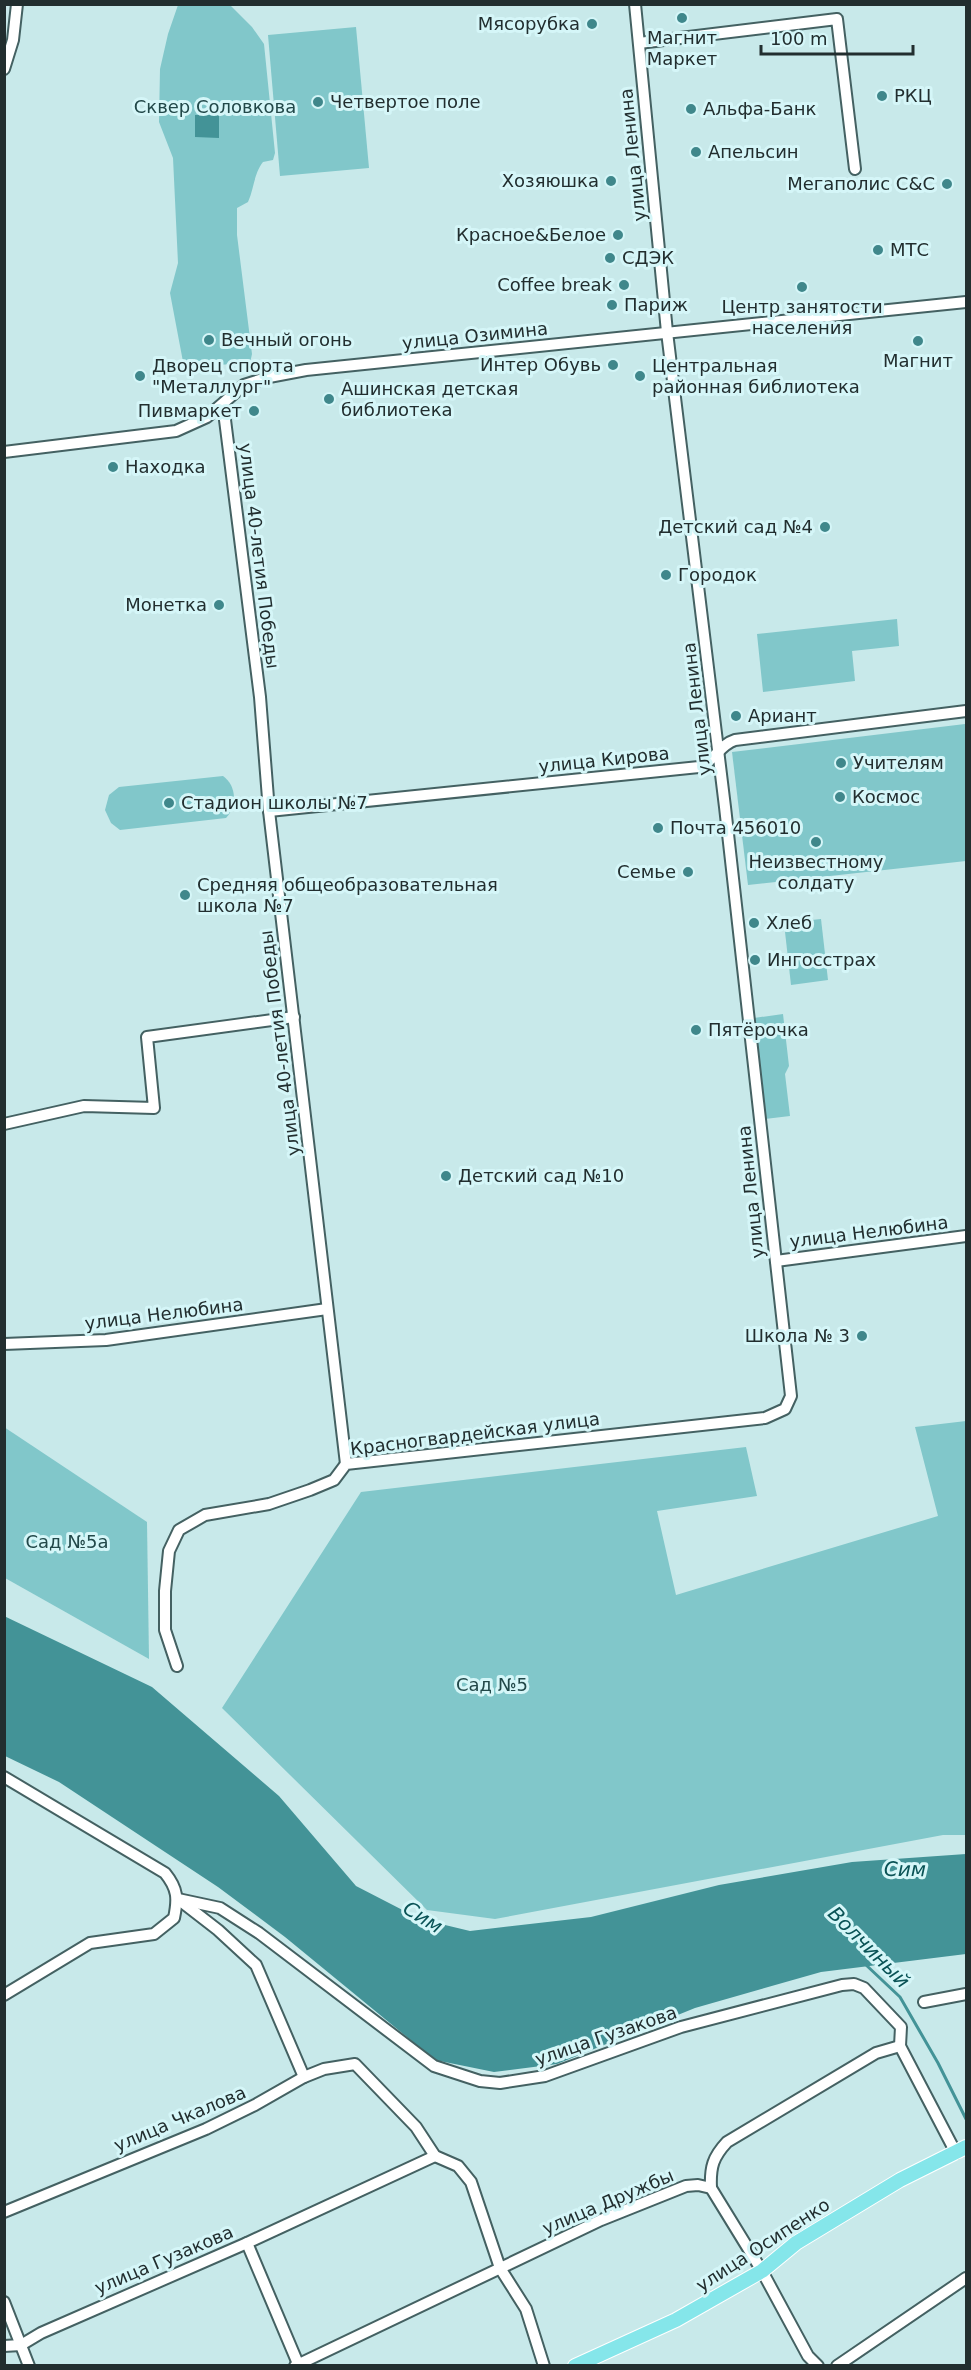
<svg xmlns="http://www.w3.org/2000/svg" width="971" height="2370" font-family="'DejaVu Sans',sans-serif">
	<rect width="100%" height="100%" fill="#c8e9ea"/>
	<g fill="#81c7ca">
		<path d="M178 5H230L252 27 264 44 275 153 273 160 263 162C254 173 254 189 248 202L237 208V235L252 354 250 363 184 367 170 293 178 263 173 158 159 122 160 69 168 34Z"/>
		<polygon points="356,27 369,168 280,176 268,35"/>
		<polygon points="897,619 899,646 852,651 855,681 763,692 757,634"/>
		<polygon points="965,724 966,861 748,885 732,752"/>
		<path d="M223 776C237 786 237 806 226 818L120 830 111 823 105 810 109 795 119 787Z"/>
		<polygon points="821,919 828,980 791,985 784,923"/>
		<polygon points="783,1014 789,1066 785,1074 790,1116 765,1119 754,1018"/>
		<polygon points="966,1421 966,1835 943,1835 495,1919 427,1910 222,1708 361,1492 746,1447 757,1496 657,1511 676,1595 938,1516 915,1427"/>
		<polygon points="4,1427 147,1522 149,1659 5,1578"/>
	</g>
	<g fill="#439397">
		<polygon points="195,115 219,115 219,138 195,137"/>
		<polygon points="4,1616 152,1687 279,1796 356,1886 420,1919 470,1931 591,1917 719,1885 852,1862 966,1854 966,1954 821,1972 695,2008 557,2064 494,2072 435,2060 285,1937 218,1887 59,1782 5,1756"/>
	</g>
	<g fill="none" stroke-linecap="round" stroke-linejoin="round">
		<polyline stroke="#439397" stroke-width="3" points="865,1964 900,1997 938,2063 966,2119"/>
		<g stroke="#446162" stroke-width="14">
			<g id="minor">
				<polyline points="639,43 837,19 855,169"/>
				<polyline points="4,69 13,40 17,4"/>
				<polyline points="223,404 260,697 269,811 346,1464"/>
				<polyline points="4,452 176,431 207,417 244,385 269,377 306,370 966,302"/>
				<path d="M269 811 699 767C715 761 719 745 735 740L966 711"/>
				<polyline points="4,1124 84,1106 154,1108 147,1037 294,1017"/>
				<polyline points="776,1261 966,1236"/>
				<polyline points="4,1344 106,1340 327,1309"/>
				<polyline points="177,1666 165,1630 165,1591 169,1551 179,1530 205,1515 269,1504 310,1490 334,1480 346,1464 765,1418 785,1409 791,1396 725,807 667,332 635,4"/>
				<path d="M4 1777 165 1873C178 1889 178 1899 174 1918L154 1934 90 1943 4 1995"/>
				<polyline points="178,1899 220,1908 259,1933 434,2066 480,2081 500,2083 545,2076 681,2027 842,1985 854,1984 864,1988 901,2027 900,2046 956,2153"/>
				<polyline points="178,1899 218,1930 256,1965 304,2077"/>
				<polyline points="924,2002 966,1994"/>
				<polyline points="711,2188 762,2271 808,2356 818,2366"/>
				<polyline points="4,2212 206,2129 255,2105 304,2077 324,2069 355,2064 416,2127 435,2156 458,2166 471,2182 500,2268 526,2309 544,2366"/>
				<polyline points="247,2243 299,2366"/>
				<polyline points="4,2302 29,2366"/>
				<polyline points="4,2346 21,2345 41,2333 247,2243 435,2156"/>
				<path d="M295 2366 601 2220 686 2186 698 2185 711 2188C710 2167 713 2157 727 2142L876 2053 900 2046"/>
				<polyline points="837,2366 966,2278"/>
			</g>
		</g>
		<g stroke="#fff" stroke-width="16">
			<polyline id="major" points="575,2366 676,2320 762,2271 796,2243 900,2180 966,2147"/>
		</g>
		<use href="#minor" stroke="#fff" stroke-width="10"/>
		<use href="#major" stroke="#85e6ea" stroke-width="14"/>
	</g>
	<g fill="#3f878b" stroke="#d5f6f8" stroke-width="2">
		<circle cx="682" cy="18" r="6"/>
		<circle cx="592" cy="24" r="6"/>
		<circle cx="882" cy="96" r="6"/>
		<circle cx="318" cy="102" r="6"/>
		<circle cx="691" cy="109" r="6"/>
		<circle cx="696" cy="152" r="6"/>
		<circle cx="611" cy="181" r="6"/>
		<circle cx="947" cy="184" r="6"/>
		<circle cx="618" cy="235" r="6"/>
		<circle cx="878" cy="250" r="6"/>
		<circle cx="610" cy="258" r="6"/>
		<circle cx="624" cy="285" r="6"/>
		<circle cx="802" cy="287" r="6"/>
		<circle cx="612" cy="305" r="6"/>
		<circle cx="209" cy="340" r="6"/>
		<circle cx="918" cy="341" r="6"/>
		<circle cx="613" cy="365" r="6"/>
		<circle cx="140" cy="376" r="6"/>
		<circle cx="640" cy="376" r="6"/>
		<circle cx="329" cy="399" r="6"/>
		<circle cx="254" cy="411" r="6"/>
		<circle cx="113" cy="467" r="6"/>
		<circle cx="825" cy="527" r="6"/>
		<circle cx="666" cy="575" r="6"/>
		<circle cx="219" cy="605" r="6"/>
		<circle cx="736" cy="716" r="6"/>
		<circle cx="841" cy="763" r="6"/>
		<circle cx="840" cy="797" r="6"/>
		<circle cx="169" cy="803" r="6"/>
		<circle cx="658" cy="828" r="6"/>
		<circle cx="816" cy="842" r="6"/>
		<circle cx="688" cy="872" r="6"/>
		<circle cx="185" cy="895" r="6"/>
		<circle cx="754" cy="923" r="6"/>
		<circle cx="755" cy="960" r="6"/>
		<circle cx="696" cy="1030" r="6"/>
		<circle cx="446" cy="1176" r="6"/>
		<circle cx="862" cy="1336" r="6"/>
	</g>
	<g text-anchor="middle" stroke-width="6" stroke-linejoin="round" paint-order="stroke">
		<g font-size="18" fill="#222e2f" stroke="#d5f6f8" text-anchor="start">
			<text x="580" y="30" text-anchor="end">Мясорубка</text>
			<text x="682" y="44" text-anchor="middle">Магнит<tspan x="682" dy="21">Маркет</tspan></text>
			<text x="894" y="102">РКЦ</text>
			<text x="330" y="108">Четвертое поле</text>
			<text x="703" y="115">Альфа-Банк</text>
			<text x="708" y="158">Апельсин</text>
			<text x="599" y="187" text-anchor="end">Хозяюшка</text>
			<text x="935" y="190" text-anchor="end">Мегаполис C&amp;C</text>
			<text x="606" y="241" text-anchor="end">Красное&amp;Белое</text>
			<text x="890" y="256">МТС</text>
			<text x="622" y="264">СДЭК</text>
			<text x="612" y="291" text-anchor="end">Coffee break</text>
			<text x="624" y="311">Париж</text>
			<text x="802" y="313" text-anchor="middle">Центр занятости<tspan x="802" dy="21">населения</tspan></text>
			<text x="221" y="346">Вечный огонь</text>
			<text x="918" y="367" text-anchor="middle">Магнит</text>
			<text x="601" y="371" text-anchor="end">Интер Обувь</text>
			<text x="152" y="372">Дворец спорта<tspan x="152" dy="21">"Металлург"</tspan></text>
			<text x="652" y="372">Центральная<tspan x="652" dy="21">районная библиотека</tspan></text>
			<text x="341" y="395">Ашинская детская<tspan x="341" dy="21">библиотека</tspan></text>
			<text x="242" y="417" text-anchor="end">Пивмаркет</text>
			<text x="125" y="473">Находка</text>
			<text x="813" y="533" text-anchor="end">Детский сад №4</text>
			<text x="678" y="581">Городок</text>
			<text x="207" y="611" text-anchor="end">Монетка</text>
			<text x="748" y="722">Ариант</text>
			<text x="853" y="769">Учителям</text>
			<text x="852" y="803">Космос</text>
			<text x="181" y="809">Стадион школы №7</text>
			<text x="670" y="834">Почта 456010</text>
			<text x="816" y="868" text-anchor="middle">Неизвестному<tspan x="816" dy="21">солдату</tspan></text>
			<text x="676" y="878" text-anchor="end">Семье</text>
			<text x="197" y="891">Средняя общеобразовательная<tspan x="197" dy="21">школа №7</tspan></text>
			<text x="766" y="929">Хлеб</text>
			<text x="767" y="966">Ингосстрах</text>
			<text x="708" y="1036">Пятёрочка</text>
			<text x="458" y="1182">Детский сад №10</text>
			<text x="850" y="1342" text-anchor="end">Школа № 3</text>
		</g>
		<g font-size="18" fill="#224849" stroke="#d5f6f8">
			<text x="215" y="113">Сквер Соловкова</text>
			<text x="67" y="1548">Сад №5а</text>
			<text x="492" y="1691">Сад №5</text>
		</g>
		<g font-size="18" fill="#222e2f" stroke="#d5f6f8">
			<text transform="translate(633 155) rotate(-96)" y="6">улица Ленина</text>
			<text transform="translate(475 336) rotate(-6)" y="6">улица Озимина</text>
			<text transform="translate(259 556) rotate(83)" y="6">улица 40-летия Победы</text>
			<text transform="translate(697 709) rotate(-97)" y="6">улица Ленина</text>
			<text transform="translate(604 760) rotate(-6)" y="6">улица Кирова</text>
			<text transform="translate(280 1043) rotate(-97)" y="6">улица 40-летия Победы</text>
			<text transform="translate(751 1192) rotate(-96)" y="6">улица Ленина</text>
			<text transform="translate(869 1232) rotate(-7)" y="6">улица Нелюбина</text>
			<text transform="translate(164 1314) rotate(-7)" y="6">улица Нелюбина</text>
			<text transform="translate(475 1434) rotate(-7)" y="6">Красногвардейская улица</text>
			<text transform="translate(606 2036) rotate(-19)" y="6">улица Гузакова</text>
			<text transform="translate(180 2119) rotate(-23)" y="6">улица Чкалова</text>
			<text transform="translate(608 2202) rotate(-23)" y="6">улица Дружбы</text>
			<text transform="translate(763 2245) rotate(-33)" y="6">улица Осипенко</text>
			<text transform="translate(164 2260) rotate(-23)" y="6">улица Гузакова</text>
		</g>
		<g font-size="20" font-style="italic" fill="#0a5356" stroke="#d5f6f8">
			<text transform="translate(905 1869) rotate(1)" y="7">Сим</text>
			<text transform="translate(423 1917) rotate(32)" y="7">Сим</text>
			<text transform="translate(869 1947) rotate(45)" y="7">Волчиный</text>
		</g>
	</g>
	<rect width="971" height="2370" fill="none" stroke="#222e2f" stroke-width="12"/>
	<path d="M761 45v9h152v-9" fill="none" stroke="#222e2f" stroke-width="3"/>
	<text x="770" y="45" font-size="18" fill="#222e2f" stroke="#d5f6f8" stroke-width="4.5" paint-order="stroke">100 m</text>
</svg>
